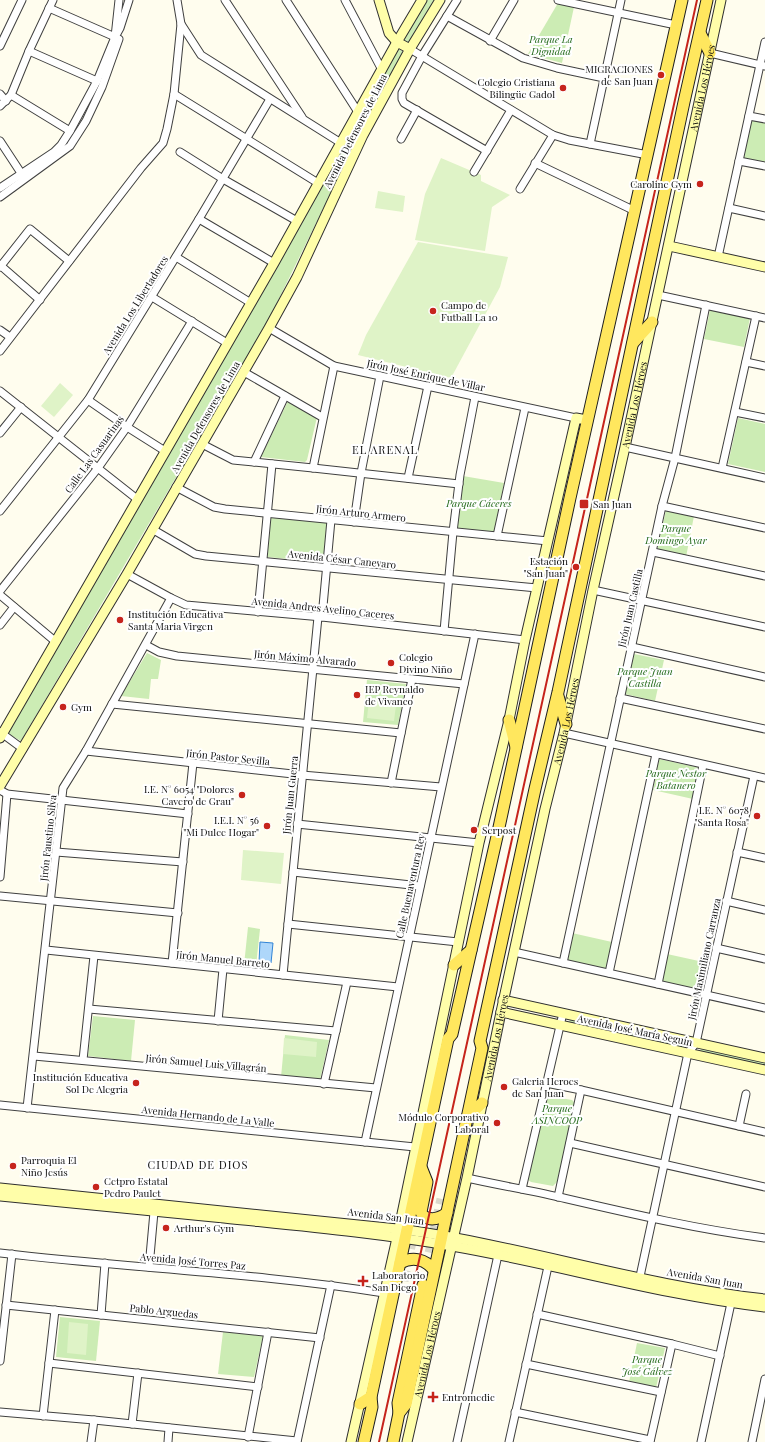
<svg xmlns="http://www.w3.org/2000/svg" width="765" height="1442" font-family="'Playfair Display',serif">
	<rect width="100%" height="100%" fill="#fffdee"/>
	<g fill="#ccecb4">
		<polygon points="424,0 436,0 408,44 403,41 403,38"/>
		<polygon points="558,3 574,7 562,63 528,54"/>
		<polygon points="398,49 402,51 402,55 353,146 349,148 345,144"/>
		<polygon points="751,120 765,123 765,163 743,158"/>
		<polygon points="342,147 351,152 268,321 21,741 7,733"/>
		<polygon points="710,310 750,318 744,347 704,339"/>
		<polygon points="288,401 317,417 307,460 305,462 261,457"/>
		<polygon points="738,418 765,424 765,472 728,464"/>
		<polygon points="463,476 504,483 494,532 456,528"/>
		<polygon points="666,510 694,516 686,557 657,551"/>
		<polygon points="271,517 327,522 323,562 267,557"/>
		<polygon points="147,653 161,660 158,679 151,679 149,699 121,696"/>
		<polygon points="634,654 664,660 655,701 625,694"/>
		<polygon points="367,680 406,684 398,725 363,722"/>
		<polygon points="659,759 700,768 693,799 653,790"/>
		<polygon points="248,927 260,929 256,966 244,965"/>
		<polygon points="572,933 612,942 606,970 566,961"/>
		<polygon points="667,954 708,963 702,990 661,982"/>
		<polygon points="93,1016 135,1020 131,1061 88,1056"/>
		<polygon points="570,1018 684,1044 683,1049 569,1023"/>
		<polygon points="285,1035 329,1040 320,1080 281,1077"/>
		<polygon points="702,1046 765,1061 765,1066 700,1051"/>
		<polygon points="549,1096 572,1100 575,1103 557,1182 553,1186 531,1182 527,1179 546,1097"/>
		<polygon points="60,1317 100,1321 96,1361 56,1357"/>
		<polygon points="223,1332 263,1336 254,1377 218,1374"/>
		<polygon points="637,1343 665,1348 656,1388 629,1382"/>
	</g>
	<g fill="#dff3c7">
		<polygon points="441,158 481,175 481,181 510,195 492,207 485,251 415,240 425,194"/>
		<polygon points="378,191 405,196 403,212 375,208"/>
		<polygon points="418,242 508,257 500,287 451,378 358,355 366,335"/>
		<polygon points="60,383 73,395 54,417 41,406"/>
		<polygon points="369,701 396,705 394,721 367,718"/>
		<polygon points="243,850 284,853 281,884 241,880"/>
		<polygon points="284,1038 317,1042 316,1057 283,1054"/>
		<polygon points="69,1322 88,1324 86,1355 67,1353"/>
	</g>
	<polygon fill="#aed7fa" stroke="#3184d6" points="260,942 273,943 271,963 259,962"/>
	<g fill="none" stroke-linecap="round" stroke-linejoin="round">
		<g stroke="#dbd9cc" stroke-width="11" stroke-dasharray="11 5.5" stroke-linecap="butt">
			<polyline points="403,1281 419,1202"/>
			<polyline points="423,1285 442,1199"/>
		</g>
		<g stroke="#404040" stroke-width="9">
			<g id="street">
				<polyline points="225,0 302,117"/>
				<polyline points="286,0 358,112"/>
				<polyline points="345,0 382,70"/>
				<polyline points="457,0 422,56 402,93 402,99 404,103 487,151"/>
				<polyline points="558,0 676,25"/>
				<polyline points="49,8 115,37 120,28 129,0"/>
				<polyline points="447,16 523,58 557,68 604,78"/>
				<polyline points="181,24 201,55 341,143"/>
				<polyline points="490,41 514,0"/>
				<polyline points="0,46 22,0"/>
				<polyline points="410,49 553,135 569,140 648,155"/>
				<polyline points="29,51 97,81"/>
				<polyline points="710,53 765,66"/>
				<polyline points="0,94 6,101"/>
				<polyline points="174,94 318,183"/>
				<polyline points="11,95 70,131"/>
				<polyline points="0,106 11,95 29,51 53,0"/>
				<polyline points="749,116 765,119"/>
				<polyline points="401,139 417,110"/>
				<polyline points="0,141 21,173 19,176"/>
				<polyline points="590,144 621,0"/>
				<polyline points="180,152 223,179 297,221"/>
				<polyline points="739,161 765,166"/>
				<polyline points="535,163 635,211"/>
				<polyline points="474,172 511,110"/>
				<polyline points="0,188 54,152 61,145 70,131 97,81 115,37 119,0"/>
				<polyline points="520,189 553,135"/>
				<polyline points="0,197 70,146 86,121 102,87 119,39"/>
				<polyline points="729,208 765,216"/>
				<polyline points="199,219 274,263"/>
				<polyline points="176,257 251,303"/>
				<polyline points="718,257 765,42"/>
				<polyline points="1,266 40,300"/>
				<polyline points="0,267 30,229 69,261"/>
				<polyline points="658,295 765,318"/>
				<polyline points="152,297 227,343"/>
				<polyline points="269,328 334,366 576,418"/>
				<polyline points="0,330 10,337"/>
				<polyline points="0,351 141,168 163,143 167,129 174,94 181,24 177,0"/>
				<polyline points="746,362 765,366"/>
				<polyline points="244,372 322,417"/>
				<polyline points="0,391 137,499"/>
				<polyline points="88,400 127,427 165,451"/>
				<polyline points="735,412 765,418"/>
				<polyline points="0,433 21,407"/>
				<polyline points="202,444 233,460 313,468 459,484"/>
				<polyline points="625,447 765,478"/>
				<polyline points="254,462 285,396"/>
				<polyline points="313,468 334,366"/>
				<polyline points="722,468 756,316"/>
				<polyline points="408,478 428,386"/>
				<polyline points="176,487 214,507 225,509 548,541"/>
				<polyline points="662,506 765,528"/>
				<polyline points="0,511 88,400 199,219 270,99"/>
				<polyline points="354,522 361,473 380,376"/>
				<polyline points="152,529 195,554 206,556 537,588"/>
				<polyline points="497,536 525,408"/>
				<polyline points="653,552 765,576"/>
				<polyline points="127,574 171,598 186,605 322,617 525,640"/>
				<polyline points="593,590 765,627"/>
				<polyline points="0,591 98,468 127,427 192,321"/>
				<polyline points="0,595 56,642"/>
				<polyline points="258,612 272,464"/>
				<polyline points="322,617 331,520"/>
				<polyline points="0,625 14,607"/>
				<polyline points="444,631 453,532 460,475 475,397"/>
				<polyline points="146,645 159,652 177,656 464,684"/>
				<polyline points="632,647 765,677"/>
				<polyline points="620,698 765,729"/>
				<polyline points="112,704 401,733"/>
				<polyline points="0,732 23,749"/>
				<polyline points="564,733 765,778"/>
				<polyline points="86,751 302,775 441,787"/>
				<polyline points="391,783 412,679"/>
				<polyline points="0,790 7,794 188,814"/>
				<polyline points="297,824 479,843"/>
				<polyline points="56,852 183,862"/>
				<polyline points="737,852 765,858"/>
				<polyline points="293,872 420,886"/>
				<polyline points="0,877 7,794"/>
				<polyline points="0,896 178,913"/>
				<polyline points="726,901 765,910"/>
				<polyline points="288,924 458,942"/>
				<polyline points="716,948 765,959"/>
				<polyline points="46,950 398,987"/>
				<polyline points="514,952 765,1008"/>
				<polyline points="172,963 193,763"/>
				<polyline points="563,963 662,506 675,458 706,305"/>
				<polyline points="609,973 656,754"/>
				<polyline points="283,975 318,617"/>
				<polyline points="658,984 703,765"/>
				<polyline points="89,1009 336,1031"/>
				<polyline points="218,1021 223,969"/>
				<polyline points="34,1056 376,1088"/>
				<polyline points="83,1060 94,956"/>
				<polyline points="546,1083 581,1090 765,1132"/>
				<polyline points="324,1084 347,982"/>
				<polyline points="0,1105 415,1147"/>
				<polyline points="27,1108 63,788 86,751 171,598"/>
				<polyline points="739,1126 746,1094"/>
				<polyline points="365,1142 475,634"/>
				<polyline points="570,1143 765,1187"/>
				<path d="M467 1178C498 1185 529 1190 559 1197 628 1213 696 1229 765 1238"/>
				<polyline points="522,1189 563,1013"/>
				<polyline points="558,1197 581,1090"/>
				<path d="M0 1253C128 1268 257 1273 384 1293"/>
				<polyline points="149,1267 154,1212"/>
				<polyline points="639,1281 688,1053 696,1043 754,776"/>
				<polyline points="6,1305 320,1338"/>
				<polyline points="537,1314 672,1344 720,1356"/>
				<polyline points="101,1315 105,1263"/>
				<polyline points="0,1361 12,1254"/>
				<polyline points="49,1363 258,1387"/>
				<polyline points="526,1364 661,1392"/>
				<polyline points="0,1412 94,1420 297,1441"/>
				<polyline points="515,1412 650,1440"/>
				<polyline points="43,1416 55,1310"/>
				<polyline points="132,1424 138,1373"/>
				<polyline points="248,1437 268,1332"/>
				<polyline points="91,1442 94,1420"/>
				<polyline points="168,1442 169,1428"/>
				<polyline points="297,1442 331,1285"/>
				<polyline points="457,1442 498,1255"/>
				<polyline points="509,1442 549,1262"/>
				<polyline points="650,1442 672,1344"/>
				<polyline points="701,1442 731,1303"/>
				<polyline points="752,1442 765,1379"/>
			</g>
		</g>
		<g stroke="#2f2f2f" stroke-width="11">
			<g id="secondary">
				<polyline points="379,0 389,33 397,42 410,49"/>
				<polyline points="669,246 765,267"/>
				<polyline points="0,738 274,263 397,42 422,0"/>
				<polyline points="0,786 127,574 269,328 297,277 363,135 410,49 440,0"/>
				<polyline points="503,1000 765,1058"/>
				<polyline points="501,1012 765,1070"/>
				<path d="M0 1188 407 1230C527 1247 644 1286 765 1299"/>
				<path d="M0 1196C75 1204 150 1211 224 1218 300 1226 377 1233 452 1246 557 1264 659 1295 765 1307"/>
				<polyline points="351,1442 397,1238 479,843 509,720 525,640 576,418 587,420"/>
				<path id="s1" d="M407 1442 467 1178 501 1012 545 809 564 733 593 590 625 447 721 0"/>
			</g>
		</g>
		<g stroke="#1e1e1e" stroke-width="13">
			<g id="primary">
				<polyline points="700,33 710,53"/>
				<polyline points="633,343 652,322"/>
				<polyline points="558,696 566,724"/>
				<polyline points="509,720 516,747"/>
				<polyline points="454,965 471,950"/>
				<polyline points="467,1117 482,1103"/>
				<path d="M421 1167 427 1182 421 1212 423 1216C431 1221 439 1219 447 1213"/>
				<path d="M400 1263C413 1256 425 1259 434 1270"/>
				<polyline points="360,1404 371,1397"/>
				<polyline points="399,1413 398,1403 423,1285"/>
				<polyline points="364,1442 372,1407 371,1397 448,1039 452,1034 498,832 570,498 682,0"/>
				<polyline points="393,1442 399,1413 406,1404 482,1048 480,1041 535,789 558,692 684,102 707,0"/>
			</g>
		</g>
		<use href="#street" stroke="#fff" stroke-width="7"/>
		<use href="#secondary" stroke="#fffea9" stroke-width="9"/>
		<use href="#primary" stroke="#ffe75e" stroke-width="11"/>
		<polyline stroke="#c6241c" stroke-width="2" points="379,1442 697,0"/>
	</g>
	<g fill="#c6241c" stroke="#fff" stroke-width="1.5">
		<circle cx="661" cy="75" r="4"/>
		<circle cx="563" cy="88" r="4"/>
		<circle cx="700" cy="184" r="4"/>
		<circle cx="433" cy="311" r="4"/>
		<rect x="579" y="499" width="10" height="10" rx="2"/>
		<circle cx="576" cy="567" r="4"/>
		<circle cx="120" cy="620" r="4"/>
		<circle cx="391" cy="663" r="4"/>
		<circle cx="357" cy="695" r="4"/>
		<circle cx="63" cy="707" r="4"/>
		<circle cx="242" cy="795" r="4"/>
		<circle cx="757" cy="816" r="4"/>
		<circle cx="267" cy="826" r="4"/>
		<circle cx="474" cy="830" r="4"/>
		<circle cx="136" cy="1083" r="4"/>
		<circle cx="504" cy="1087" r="4"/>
		<circle cx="497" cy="1123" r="4"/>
		<circle cx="13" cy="1166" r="4"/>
		<circle cx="96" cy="1187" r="4"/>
		<circle cx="166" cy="1228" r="4"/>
		<path d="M361 1275h4v4h4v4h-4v4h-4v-4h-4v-4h4z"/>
		<path d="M431 1391h4v4h4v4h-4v4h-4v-4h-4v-4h4z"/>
	</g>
	<g text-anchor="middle" stroke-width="4" stroke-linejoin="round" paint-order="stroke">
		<g font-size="10" font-style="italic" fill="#226919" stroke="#fff">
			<text x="551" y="43">Parque La<tspan x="551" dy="12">Dignidad</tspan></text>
			<text x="479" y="507">Parque Cáceres</text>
			<text x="676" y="532">Parque<tspan x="676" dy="12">Domingo Ayar</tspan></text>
			<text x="645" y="675">Parque Juan<tspan x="645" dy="12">Castilla</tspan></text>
			<text x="676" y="777">Parque Nestor<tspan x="676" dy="12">Batanero</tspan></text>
			<text x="557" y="1112">Parque<tspan x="557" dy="12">ASINCOOP</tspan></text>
			<text x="647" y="1363">Parque<tspan x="647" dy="12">José Gálvez</tspan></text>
		</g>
		<g font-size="10" fill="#0d0d0d" stroke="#fff" text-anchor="start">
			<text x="653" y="73" text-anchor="end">MIGRACIONES<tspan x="653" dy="12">de San Juan</tspan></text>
			<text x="555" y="86" text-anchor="end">Colegio Cristiana<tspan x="555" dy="12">Bilingüe Gadol</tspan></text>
			<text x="692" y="188" text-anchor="end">Caroline Gym</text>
			<text x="441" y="309">Campo de<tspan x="441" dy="12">Futball La 10</tspan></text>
			<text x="593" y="508">San Juan</text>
			<text x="568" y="565" text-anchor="end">Estación<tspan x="568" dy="12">"San Juan"</tspan></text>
			<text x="128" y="618">Institución Educativa<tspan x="128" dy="12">Santa Maria Virgen</tspan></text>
			<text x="399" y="661">Colegio<tspan x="399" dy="12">Divino Niño</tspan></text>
			<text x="365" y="693">IEP Reynaldo<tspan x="365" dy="12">de Vivanco</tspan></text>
			<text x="71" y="711">Gym</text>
			<text x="234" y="793" text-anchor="end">I.E. N° 6054 "Dolores<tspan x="234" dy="12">Cavero de Grau"</tspan></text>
			<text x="749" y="814" text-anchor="end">I.E. N° 6078<tspan x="749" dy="12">"Santa Rosa"</tspan></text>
			<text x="259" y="824" text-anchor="end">I.E.I. N° 56<tspan x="259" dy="12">"Mi Dulce Hogar"</tspan></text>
			<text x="482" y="834">Serpost</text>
			<text x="128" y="1081" text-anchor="end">Institución Educativa<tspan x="128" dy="12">Sol De Alegria</tspan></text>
			<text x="512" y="1085">Galeria Heroes<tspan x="512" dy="12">de San Juan</tspan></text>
			<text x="489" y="1121" text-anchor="end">Módulo Corporativo<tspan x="489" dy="12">Laboral</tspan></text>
			<text x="21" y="1164">Parroquia El<tspan x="21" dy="12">Niño Jesús</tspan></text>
			<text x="104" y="1185">Cetpro Estatal<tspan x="104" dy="12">Pedro Paulet</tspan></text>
			<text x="174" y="1232">Arthur's Gym</text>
			<text x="372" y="1279">Laboratorio<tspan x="372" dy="12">San Diego</tspan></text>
			<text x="442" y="1401">Entromedic</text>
		</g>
		<g font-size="10" fill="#0d0d0d" stroke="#fff">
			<text dy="4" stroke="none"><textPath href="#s1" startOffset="1386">Avenida Los Héroes</textPath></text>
			<text transform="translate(355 131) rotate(-63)" y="4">Avenida Defensores de Lima</text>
			<text transform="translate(135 305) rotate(-58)" y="4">Avenida Los Libertadores</text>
			<text transform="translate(426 375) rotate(12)" y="4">Jirón José Enrique de Villar</text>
			<text dy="4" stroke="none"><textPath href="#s1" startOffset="1062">Avenida Los Héroes</textPath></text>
			<text transform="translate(205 417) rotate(-60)" y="4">Avenida Defensores de Lima</text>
			<text transform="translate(94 454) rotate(-54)" y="4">Calle Las Casuarinas</text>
			<text transform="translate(361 513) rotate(6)" y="4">Jirón Arturo Armero</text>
			<text transform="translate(342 559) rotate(6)" y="4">Avenida César Canevaro</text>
			<text transform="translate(323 608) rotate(6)" y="4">Avenida Andres Avelino Caceres</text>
			<text transform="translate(630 608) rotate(-77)" y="4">Jirón Juan Castilla</text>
			<text transform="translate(305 658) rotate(5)" y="4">Jirón Máximo Alvarado</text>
			<text dy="4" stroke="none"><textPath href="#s1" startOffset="738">Avenida Los Héroes</textPath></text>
			<text transform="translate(228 757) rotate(6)" y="4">Jirón Pastor Sevilla</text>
			<text transform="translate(290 795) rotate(-84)" y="4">Jirón Juan Guerra</text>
			<text transform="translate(48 838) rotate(-84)" y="4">Jirón Faustino Silva</text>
			<text transform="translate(410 886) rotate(-78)" y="4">Calle Buenaventura Rey</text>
			<text transform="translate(223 959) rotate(6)" y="4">Jirón Manuel Barreto</text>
			<text transform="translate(704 959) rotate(-78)" y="4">Jirón Maximiliano Carranza</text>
			<text transform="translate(635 1030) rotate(12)" y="4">Avenida José María Seguín</text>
			<text dy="4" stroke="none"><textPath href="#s1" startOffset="414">Avenida Los Héroes</textPath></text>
			<text transform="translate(206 1063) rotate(5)" y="4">Jirón Samuel Luis Villagrán</text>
			<text transform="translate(208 1116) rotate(6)" y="4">Avenida Hernando de La Valle</text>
			<text transform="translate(386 1216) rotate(7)" y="4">Avenida San Juan</text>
			<text transform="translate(193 1261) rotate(5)" y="4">Avenida José Torres Paz</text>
			<text transform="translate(705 1278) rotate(10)" y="4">Avenida San Juan</text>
			<text transform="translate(164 1311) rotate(6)" y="4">Pablo Arguedas</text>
			<text dy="4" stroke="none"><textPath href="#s1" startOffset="90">Avenida Los Héroes</textPath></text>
		</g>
		<g font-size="11" letter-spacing="1" fill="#0d0d0d" stroke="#fff">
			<text x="385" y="454">EL ARENAL</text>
			<text x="198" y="1169">CIUDAD DE DIOS</text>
		</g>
	</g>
</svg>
